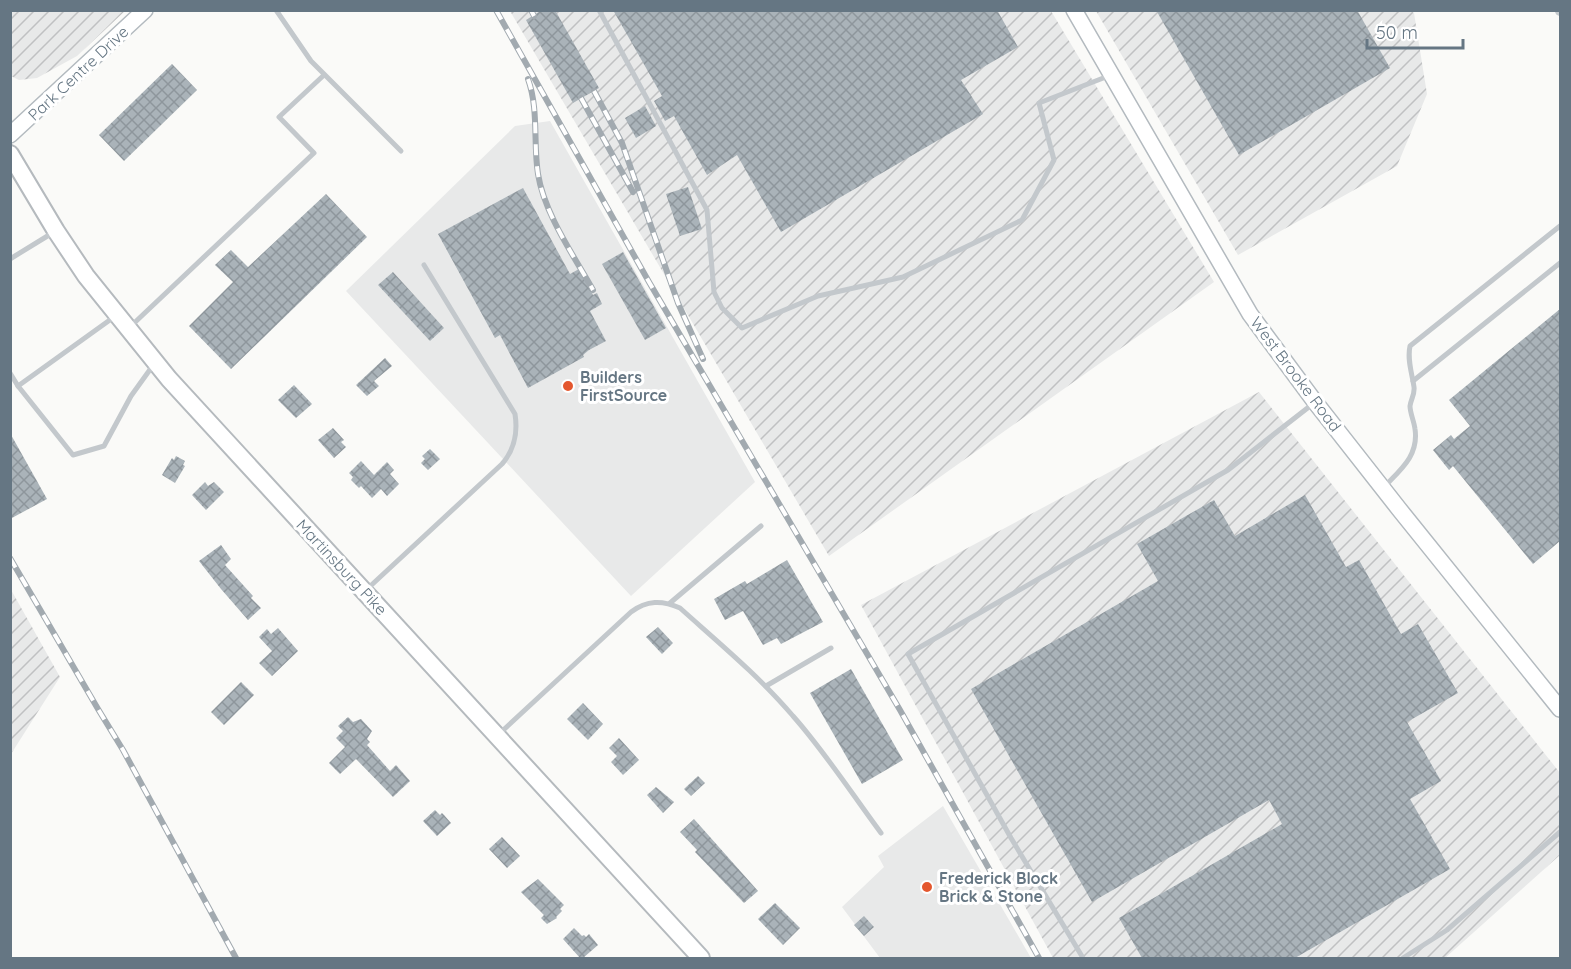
<svg xmlns="http://www.w3.org/2000/svg" width="1571" height="969" font-family="Quicksand,sans-serif">
	<defs>
		<pattern id="industrial-furrows" width="10" height="10" patternUnits="userSpaceOnUse" patternTransform="scale(1.5)"><rect width="10" height="10" fill="#e8e9e9"/><path d="M-1 1l2-2M0 10L10 0M9 11l2-2" fill="none" stroke="#c0c1c2"/></pattern>
		<pattern id="building-cross-hatch" width="8" height="8" patternUnits="userSpaceOnUse" patternTransform="scale(1.5)"><rect width="8" height="8" fill="#aab3b9"/><path d="M0 0l8 8M0 8l8-8" fill="none" stroke="#8e969c"/></pattern>
	</defs>
	<rect width="100%" height="100%" fill="#fafaf8"/>
	<g fill="#e8e9e9">
		<polygon points="550,121 755,482 631,596 346,291 515,126"/>
		<polygon points="943,806 1031,958 880,958 842,907 884,867 878,856"/>
	</g>
	<g fill="url(#industrial-furrows)">
		<polygon points="11,10 125,10 125,11 77,56 37,78 19,80 11,76"/>
		<polygon points="510,11 1051,11 1214,282 829,556"/>
		<polygon points="1096,11 1411,11 1414,13 1427,94 1397,166 1238,255"/>
		<polygon points="1259,392 1560,773 1560,855 1445,958 1053,958 861,605"/>
		<polygon points="10,588 60,677 11,754 10,753"/>
	</g>
	<g fill="url(#building-cross-hatch)">
		<polygon points="542,10 555,10 599,88 573,103 526,20"/>
		<polygon points="613,10 997,10 1018,47 961,80 983,114 781,232 737,155 707,175 674,116 665,121 654,101 662,96"/>
		<polygon points="1156,10 1357,10 1390,68 1239,155"/>
		<polygon points="172,64 197,90 124,161 99,135"/>
		<polygon points="645,106 656,126 636,138 625,118"/>
		<polygon points="688,187 702,229 680,236 666,194"/>
		<polygon points="523,188 570,274 579,269 593,295 597,293 602,304 590,311 606,341 589,350 583,355 584,357 528,388 500,335 495,338 438,234"/>
		<polygon points="326,194 367,237 231,369 189,326 233,282 215,265 231,250 248,267"/>
		<polygon points="623,252 666,328 645,340 602,264"/>
		<polygon points="393,272 444,328 430,341 378,285"/>
		<polygon points="1560,309 1560,541 1533,564 1453,466 1449,470 1433,450 1451,435 1454,439 1470,426 1449,400"/>
		<polygon points="385,358 392,366 374,381 379,386 367,396 356,385"/>
		<polygon points="294,385 312,404 296,418 278,400"/>
		<polygon points="333,428 344,440 341,442 346,447 334,458 318,440"/>
		<polygon points="10,433 47,499 10,519"/>
		<polygon points="430,449 440,459 428,470 421,463 425,459 422,456"/>
		<polygon points="176,456 185,461 183,465 185,466 175,483 162,475 172,458 174,460"/>
		<polygon points="361,461 374,475 387,462 394,470 390,474 399,484 387,496 381,489 372,498 361,486 359,488 351,480 353,477 349,473"/>
		<polygon points="205,482 208,486 214,482 224,492 206,510 192,495"/>
		<polygon points="1305,495 1346,567 1359,560 1401,634 1418,624 1458,693 1407,722 1441,781 1410,799 1450,869 1295,958 1142,958 1119,918 1282,824 1269,800 1092,902 971,689 1158,581 1137,544 1214,500 1235,536"/>
		<polygon points="221,545 231,559 225,565 253,596 251,598 261,608 248,620 221,589 199,561"/>
		<polygon points="787,560 823,622 781,644 777,638 763,645 743,611 725,620 714,599 745,581 747,584"/>
		<polygon points="658,627 673,643 662,654 646,637"/>
		<polygon points="278,628 298,651 272,676 259,663 272,651 259,637 267,629 271,634"/>
		<polygon points="851,669 903,760 862,784 810,693"/>
		<polygon points="241,682 254,695 224,725 211,712"/>
		<polygon points="583,703 603,724 588,740 567,719"/>
		<polygon points="348,717 353,722 361,719 372,731 367,739 370,742 367,745 390,771 396,765 410,781 393,797 356,759 340,774 329,763 345,747 336,738 343,731 338,726"/>
		<polygon points="619,738 639,760 623,775 611,762 617,756 609,748"/>
		<polygon points="698,776 705,783 691,796 684,789"/>
		<polygon points="656,787 674,802 663,813 647,795"/>
		<polygon points="435,810 440,815 442,813 444,815 451,823 437,836 423,821"/>
		<polygon points="694,819 758,891 744,903 695,852 697,850 680,832"/>
		<polygon points="502,837 520,856 507,868 489,849"/>
		<polygon points="538,879 564,905 560,909 562,911 556,917 557,918 547,924 541,918 544,915 521,892"/>
		<polygon points="775,903 800,928 783,945 758,919"/>
		<polygon points="864,916 874,927 864,936 854,925"/>
		<polygon points="574,928 582,936 584,935 586,937 589,934 598,945 583,958 580,958 563,939"/>
	</g>
	<g fill="none" stroke-linecap="round" stroke-linejoin="round">
		<g stroke="#b3babf" stroke-width="18">
			<g id="secondary">
				<polyline points="1074,10 1250,314 1315,402 1399,509 1560,709"/>
				<polyline points="10,135 145,10"/>
			</g>
		</g>
		<g stroke="#b5babe" stroke-width="20">
			<polyline id="primary" points="10,154 56,231 86,276 169,379 701,958"/>
		</g>
		<g stroke="#c3c8cc" stroke-width="5">
			<polyline points="276,10 311,61 401,151"/>
			<polyline points="599,10 707,210 714,292 722,308 742,328 818,296 903,277 1022,220 1054,160 1039,103 1111,75"/>
			<polyline points="10,259 54,232"/>
			<polyline points="131,326 314,153 279,117 324,75"/>
			<polyline points="10,373 18,386 73,455 104,446 131,396 154,364"/>
			<polyline points="1413,381 1560,263"/>
			<polyline points="18,386 114,317"/>
			<path d="M1383 488C1400 470 1419 456 1415 429 1414 421 1410 413 1410 406 1411 399 1415 394 1414 387 1412 373 1407 360 1410 346L1560 226"/>
			<path d="M365 591 502 464C515 449 518 433 515 414L424 265"/>
			<polyline points="670,603 761,526"/>
			<polyline points="766,686 831,648"/>
			<path d="M499 734 631 612C647 600 662 600 680 608 719 643 759 676 793 716 825 752 852 794 881 833"/>
			<polyline points="1083,958 1011,838 908,654 1228,470 1314,403"/>
			<polyline points="1403,958 1447,930 1560,832"/>
		</g>
		<polyline stroke="#c3c8cc" stroke-width="10" points="1560,10 1560,11"/>
		<use href="#secondary" stroke="#fff" stroke-width="15"/>
		<use href="#primary" stroke="#fff" stroke-width="16"/>
		<g stroke="#a2aab0" stroke-width="6">
			<g id="rail">
				<polyline points="496,10 649,282 900,710 1039,958"/>
				<polyline points="531,10 534,16"/>
				<path d="M528 79C539 110 533 142 538 174 544 213 574 256 593 290"/>
				<polyline points="594,91 622,143 678,303 703,359"/>
				<polyline points="581,98 633,192"/>
				<polyline points="10,558 98,709 123,750 236,958"/>
			</g>
		</g>
		<use href="#rail" stroke="#fff" stroke-width="4" stroke-dasharray="11" stroke-linecap="butt"/>
	</g>
	<g fill="#e4572e" stroke="#fff" stroke-width="2">
		<circle cx="568" cy="386" r="6"/>
		<circle cx="927" cy="887" r="6"/>
	</g>
	<g text-anchor="middle" stroke-width="6" stroke-linejoin="round" paint-order="stroke">
		<g font-size="16" fill="#657683" stroke="#fff">
			<text transform="translate(78 73) rotate(-43)" y="6">Park Centre Drive</text>
			<text transform="translate(1296 374) rotate(53)" y="6">West Brooke Road</text>
			<text transform="translate(342 567) rotate(47)" y="6">Martinsburg Pike</text>
		</g>
		<g font-size="16" font-weight="bold" fill="#657683" stroke="#fff" text-anchor="start">
			<text x="580" y="383">Builders<tspan x="580" dy="18">FirstSource</tspan></text>
			<text x="939" y="884">Frederick Block<tspan x="939" dy="18">Brick &amp; Stone</tspan></text>
		</g>
	</g>
	<rect width="1571" height="969" fill="none" stroke="#657683" stroke-width="24"/>
	<path d="M1367 39v9h96v-9" fill="none" stroke="#657683" stroke-width="3"/>
	<text x="1376" y="39" font-size="18" fill="#657683" stroke="#ffffff" stroke-width="4.5" paint-order="stroke">50 m</text>
</svg>
